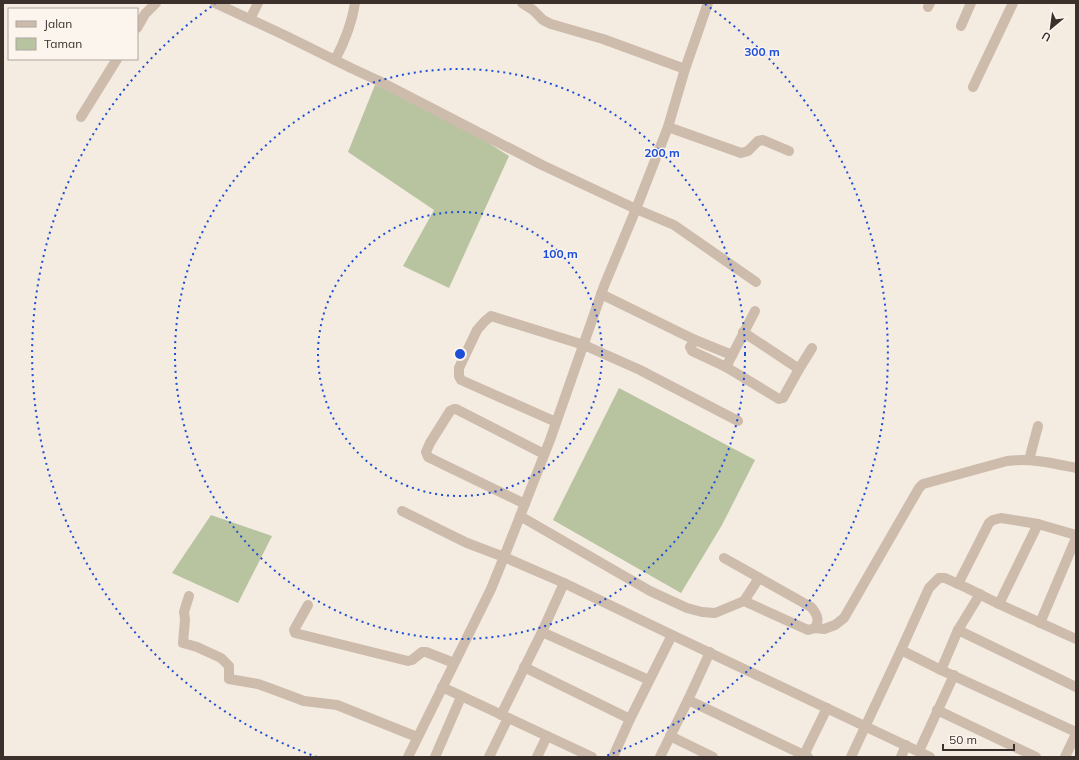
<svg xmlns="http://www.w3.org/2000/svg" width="1079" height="760" font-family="Mulish,sans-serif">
	<rect width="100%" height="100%" fill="#f4ebe1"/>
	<g fill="#b8c4a0">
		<polygon points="375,85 444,115 509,156 449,288 403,266 434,210 348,152"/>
		<polygon points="619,388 755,460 722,525 681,593 553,520"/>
		<polygon points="211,515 272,536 238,603 172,573"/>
	</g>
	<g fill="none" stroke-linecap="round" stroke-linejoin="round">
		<g stroke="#cdbbac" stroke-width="10">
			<polyline points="215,3 284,35 351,68 379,81 542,165 636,209 674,225 756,282"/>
			<polyline points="522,3 533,10 543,20 551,24 603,39 685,69"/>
			<polyline points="928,7 930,3"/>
			<polyline points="250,19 258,3"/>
			<polyline points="961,26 971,3"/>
			<polyline points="137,28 145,14 156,3"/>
			<path d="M335 60C344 43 352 23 355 3"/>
			<polyline points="973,87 1013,3"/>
			<polyline points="81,117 117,59"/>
			<polyline points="668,127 741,153 748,151 758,141 763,140 789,151"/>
			<polyline points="601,294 695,340 690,347 692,351 726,367 779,399 783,398 799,369 812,348"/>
			<polyline points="743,332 799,369"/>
			<polyline points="695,340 732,355"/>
			<polyline points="726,367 755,311"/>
			<polyline points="556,422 461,380 459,376 459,368 477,330 485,321 491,316 584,345 640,370 738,421"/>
			<polyline points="1029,460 1038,426"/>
			<polyline points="525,504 428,457 426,452 430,443 450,411 454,409 456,409 544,454"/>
			<polyline points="402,511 467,543 504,557 564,583 672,635 930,757"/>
			<path d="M520 516 650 591 687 608 702 612 715 613 744 601 808 630 815 628 824 629 835 625 844 618 919 488 923 484 1007 461C1031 458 1052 463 1076 468"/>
			<path d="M724 558 811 607C817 614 820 620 815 628"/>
			<polyline points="958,584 989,523 993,520 1001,518 1038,524 1076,535"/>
			<polyline points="189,596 184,612 185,620 183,643 197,647 221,658 229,666 229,679 258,684 272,689 304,701 337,705 417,737"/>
			<polyline points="744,601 759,578"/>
			<polyline points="999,604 1038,524"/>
			<polyline points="308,605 294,630 295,633 408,661 412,660 422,652 426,652 454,663"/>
			<polyline points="1040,623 1076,538"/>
			<polyline points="958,630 1076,687"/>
			<polyline points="542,632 649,680"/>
			<polyline points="901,650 941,670 958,630 980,594"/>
			<polyline points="710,652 688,700 808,757"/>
			<polyline points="524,667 630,719"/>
			<polyline points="941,670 1076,732"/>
			<polyline points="442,687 592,757"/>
			<polyline points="937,710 1036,757"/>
			<polyline points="501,715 542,632 564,583"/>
			<polyline points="670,736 713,757"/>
			<polyline points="919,751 954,675"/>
			<polyline points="408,757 491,589 504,557 550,440 604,286 636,209 668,127 685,69 708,3"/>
			<polyline points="435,757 461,697"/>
			<polyline points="489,757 508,718"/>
			<polyline points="537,757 547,736"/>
			<polyline points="613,757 630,719 672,635"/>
			<polyline points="660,757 688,700"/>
			<polyline points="803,757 827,708"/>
			<polyline points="851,757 901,650 929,588 939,578 945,578 967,588 999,604 1076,639"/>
			<polyline points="901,757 906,745"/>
			<polyline points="1065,757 1076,734"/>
		</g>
	</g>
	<g fill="none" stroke="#1d4ed8" stroke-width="2" stroke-dasharray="2 4">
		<circle cx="460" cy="354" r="142"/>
		<circle cx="460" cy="354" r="285"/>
		<path d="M317 757A427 427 0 0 1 215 4M705 4A427 427 0 0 1 603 757"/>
	</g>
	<circle cx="460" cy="354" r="6" fill="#1d4ed8" stroke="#fbf5ee" stroke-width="2"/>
	<g font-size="12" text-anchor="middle" font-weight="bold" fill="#1d4ed8" stroke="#fbf5ee" stroke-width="3" stroke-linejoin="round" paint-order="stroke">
		<text x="762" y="56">300 m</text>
		<text x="662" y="157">200 m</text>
		<text x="560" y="258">100 m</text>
	</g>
	<rect width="1079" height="760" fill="none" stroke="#3b302b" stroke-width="8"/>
	<rect x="8" y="8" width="130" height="52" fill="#fbf5ee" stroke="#aea6a0"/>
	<rect x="16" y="21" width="20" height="6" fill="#cdbbac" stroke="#aea6a0"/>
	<text x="44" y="28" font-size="12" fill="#3b302b">Jalan</text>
	<rect x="16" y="38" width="20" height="12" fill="#b8c4a0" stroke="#aea6a0"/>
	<text x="44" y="48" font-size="12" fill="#3b302b">Taman</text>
	<g transform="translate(1051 28) rotate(209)" stroke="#fbf5ee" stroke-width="3" paint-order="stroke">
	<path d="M0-3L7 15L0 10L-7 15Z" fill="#3b302b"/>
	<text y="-6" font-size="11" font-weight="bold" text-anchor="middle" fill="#3b302b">U</text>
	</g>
	<path d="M943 744v6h71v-6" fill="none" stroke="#3b302b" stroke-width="2"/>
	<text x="949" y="744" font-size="12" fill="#3b302b" stroke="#fbf5ee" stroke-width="3" paint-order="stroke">50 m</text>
</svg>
